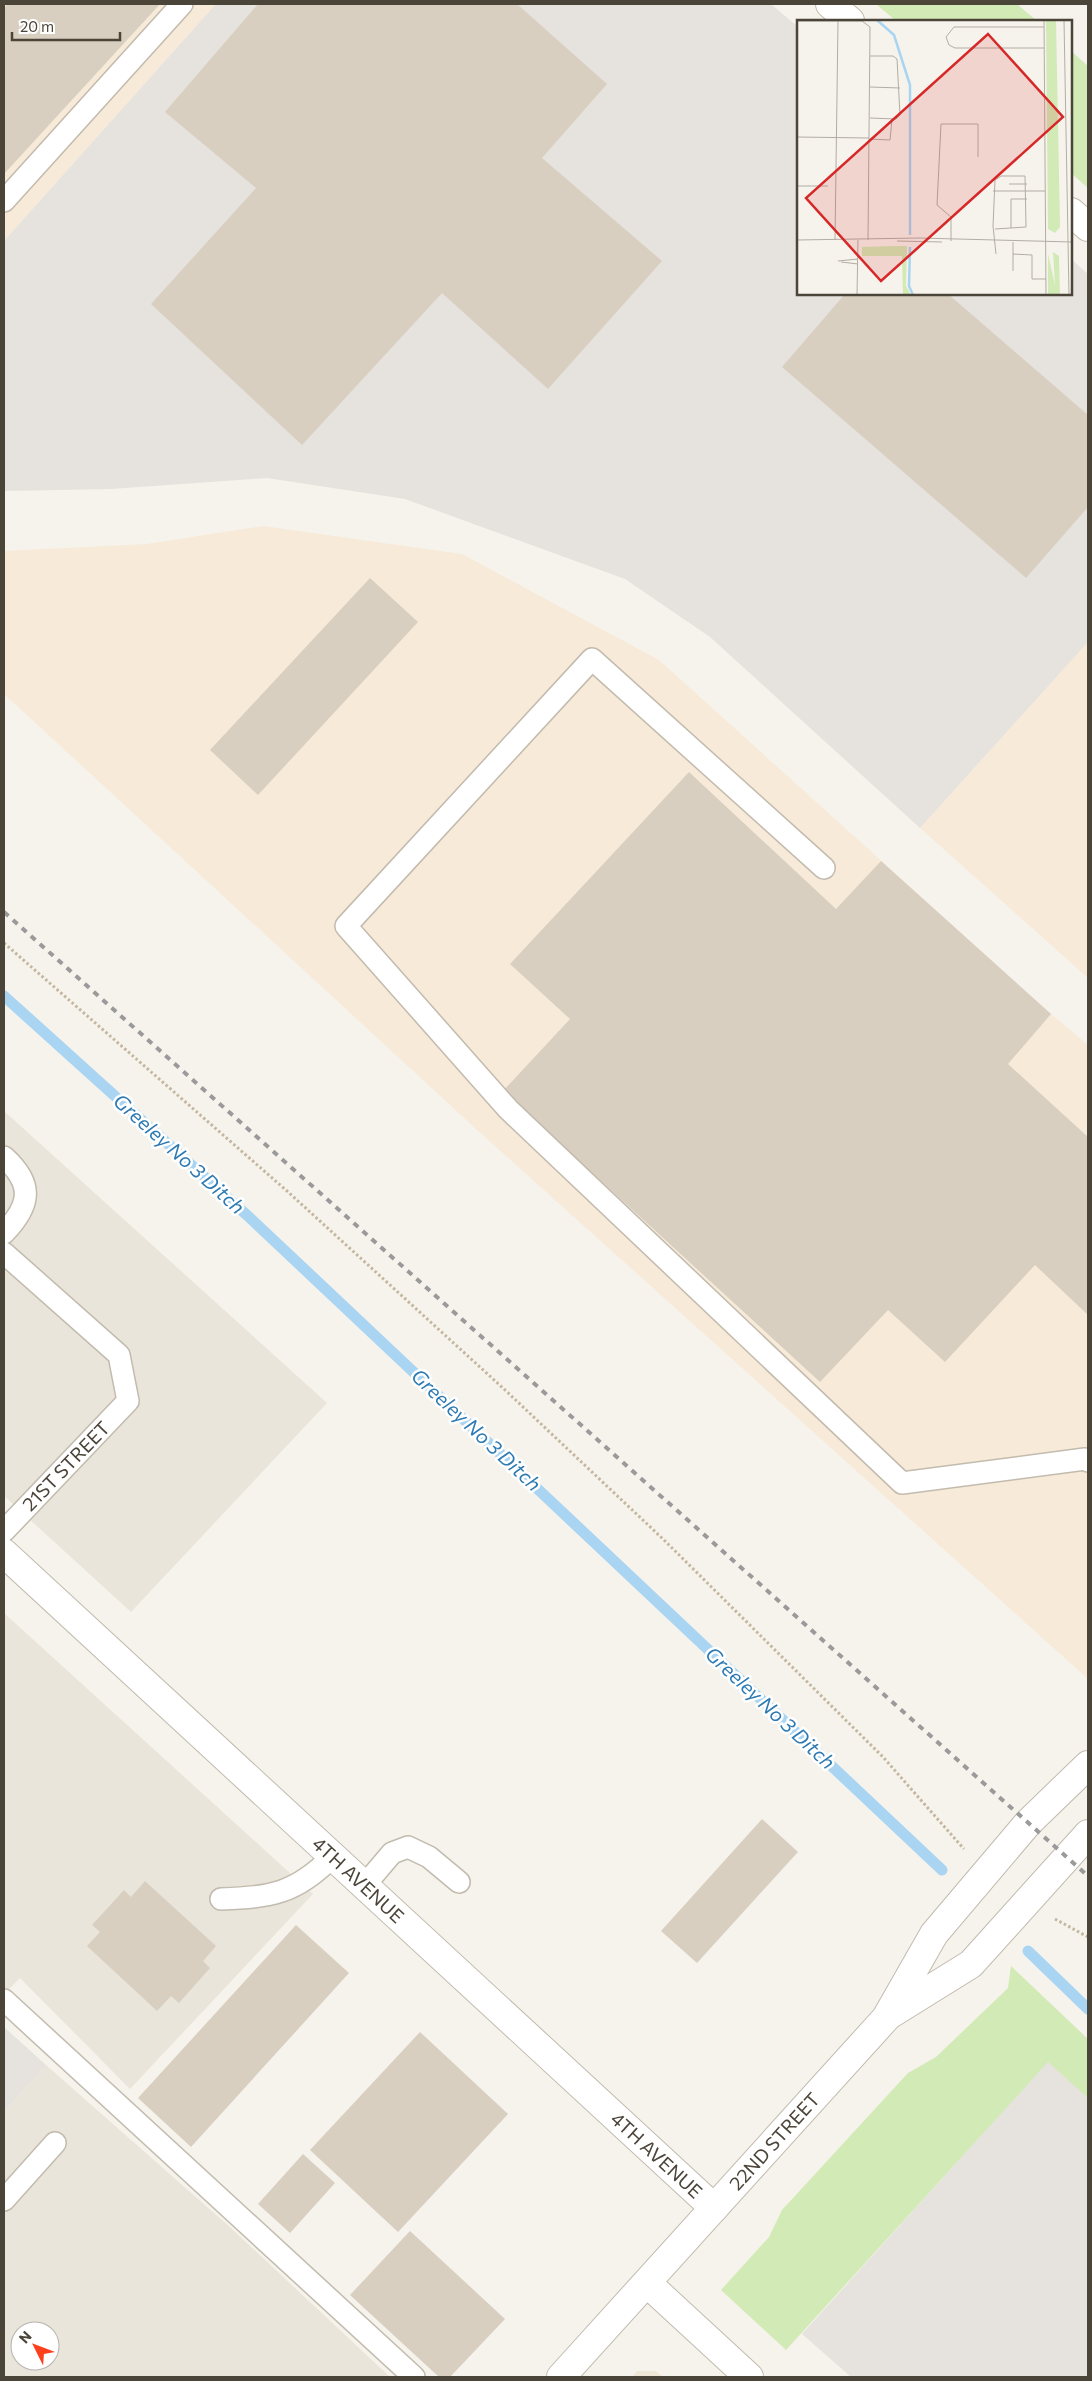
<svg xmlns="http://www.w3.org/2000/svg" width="1092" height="2381" font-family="Commissioner,sans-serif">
	<rect width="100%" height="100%" fill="#f6f3ec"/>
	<g fill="#eae5da" fill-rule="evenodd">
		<polygon points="4,1111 327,1403 131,1612 4,1496"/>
		<polygon points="4,1613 313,1894 130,2089 20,1978 4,1994"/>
		<path d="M46 2065 231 2228 390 2377H4V2112ZM20 2331H50V2361H20Z"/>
	</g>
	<g fill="#f7ead8">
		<polygon points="4,4 216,4 4,241"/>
		<polygon points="263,526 462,554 659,660 1051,1014 1088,1045 1088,1679 475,1128 4,694 4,551 147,544"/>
		<polygon points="1088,642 1088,978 920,828"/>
	</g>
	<g fill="#e6e2dd">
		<polygon points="216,4 771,4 798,27 798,294 1071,294 1071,259 1088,274 1088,642 920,828 710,637 625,579 405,499 267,478 111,489 4,491 4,241"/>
		<polygon points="4,2027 46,2065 4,2112"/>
		<polygon points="1048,2061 1088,2098 1088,2377 851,2377 802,2334"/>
	</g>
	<polygon fill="#efe8d6" points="637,2371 656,2371 663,2377 632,2377"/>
	<g fill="#d2eab5">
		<polygon points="876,4 1017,4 1037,21 896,21"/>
		<polygon points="1071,51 1088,66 1088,188 1071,173"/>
		<polygon points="1011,1966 1088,2039 1088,2098 1048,2062 786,2350 721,2290 769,2237 782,2210 908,2073 936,2057 1008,1988"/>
	</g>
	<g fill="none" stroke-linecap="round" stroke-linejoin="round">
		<g stroke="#a9d4f2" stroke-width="11">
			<polyline points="4,996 249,1217 942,1870"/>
			<polyline points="1028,1951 1088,2009"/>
		</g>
	</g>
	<g fill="#d8cfc1">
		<polygon points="8,4 160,4 4,174 4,8"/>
		<polygon points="258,4 517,4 607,84 542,158 662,261 548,389 442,293 302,445 151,304 256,188 165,112"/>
		<polygon points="845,294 948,294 1088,415 1088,507 1026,578 782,367"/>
		<polygon points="370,578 418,622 258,795 210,750"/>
		<polygon points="689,772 836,909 881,861 1051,1014 1008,1064 1088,1137 1088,1315 1035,1265 945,1362 888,1310 820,1382 503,1091 570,1019 510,964"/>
		<polygon points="762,1819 798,1852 697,1963 661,1931"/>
		<polygon points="145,1881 216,1946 203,1961 210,1968 179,2003 171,1996 157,2011 87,1946 100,1932 92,1925 124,1890 131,1897"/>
		<polygon points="296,1925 349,1973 191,2147 138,2098"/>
		<polygon points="420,2032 508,2114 398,2232 310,2150"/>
		<polygon points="303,2154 335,2183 290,2233 258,2204"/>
		<polygon points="410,2231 505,2319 450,2377 439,2377 350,2295"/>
	</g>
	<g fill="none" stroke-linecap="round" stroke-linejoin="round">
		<g stroke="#c2bbae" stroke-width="24">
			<g id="service">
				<polyline points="4,201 182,4"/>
				<polyline points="824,868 592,659 346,926 508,1109 902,1483 1085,1459 1088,1461"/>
				<path d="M4 1157C34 1184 31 1205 4 1233"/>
				<polyline points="4,1253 119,1355 128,1401 4,1531"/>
				<polyline points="364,1886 392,1853 408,1847 429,1857 459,1882"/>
				<path d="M221 1899C271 1897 295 1894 332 1857"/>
				<polyline points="4,2000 414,2377"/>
				<polyline points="4,2200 55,2143"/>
			</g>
		</g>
		<g stroke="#c2bbae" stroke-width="30">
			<g id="minor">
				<polyline points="830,4 850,21"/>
				<polyline points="1071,212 1088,227"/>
				<polyline points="647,2283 749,2377"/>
			</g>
		</g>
		<g stroke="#c2bbae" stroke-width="30">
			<g id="tertiary">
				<path id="s1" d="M4 1553 714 2208"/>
				<polyline points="889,2015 971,1964 1088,1834"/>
				<path id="s2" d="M561 2377 886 2018 934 1934 1028 1823 1088 1765"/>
			</g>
		</g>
		<g stroke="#c4b79f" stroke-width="3" stroke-dasharray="2.5 2.5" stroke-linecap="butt">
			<polyline points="4,943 287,1191 504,1389 663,1539 883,1757 964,1849"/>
			<polyline points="1055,1919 1088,1937"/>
		</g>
		<use href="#service" stroke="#fff" stroke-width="21"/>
		<use href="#minor" stroke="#fff" stroke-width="28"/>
		<use href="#tertiary" stroke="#fff" stroke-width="28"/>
		<polyline stroke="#9a9a9a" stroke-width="4" stroke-dasharray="6 6" stroke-linecap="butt" points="4,912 1088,1876"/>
	</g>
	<g text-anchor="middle" stroke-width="5" stroke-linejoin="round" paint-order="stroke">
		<g font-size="19" fill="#4b4439" stroke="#fff">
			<text transform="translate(66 1466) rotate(-46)" y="7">21ST STREET</text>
			<text dy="7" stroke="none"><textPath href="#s1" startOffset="482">4TH AVENUE</textPath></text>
			<text dy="7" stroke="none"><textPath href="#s2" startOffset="318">22ND STREET</textPath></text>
			<text dy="7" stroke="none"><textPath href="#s1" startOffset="888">4TH AVENUE</textPath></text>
		</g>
		<g font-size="20" font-style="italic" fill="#2e7ab2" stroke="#fff">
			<text transform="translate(179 1154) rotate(42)" y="7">Greeley No 3 Ditch</text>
			<text transform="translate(476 1430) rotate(43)" y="7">Greeley No 3 Ditch</text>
			<text transform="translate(770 1708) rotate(43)" y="7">Greeley No 3 Ditch</text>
		</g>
	</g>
	<g transform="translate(797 20)">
		<rect width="275" height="275" fill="#f6f3ec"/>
		<path d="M249 0H259L263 207 258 213 251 209ZM95 226H110L109 266 114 275H106L105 236H65V227ZM256 232 262 236 263 275H251V234L258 265Z" fill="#d2eab5"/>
		<path fill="none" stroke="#a9d4f2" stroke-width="2.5" d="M80 0 97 15 113 65V215M113 227 112 266 116 275"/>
		<path fill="none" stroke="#b2ada4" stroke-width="1" d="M247 0 249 275M267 0 272 275M0 1H65L73 7 71 220M247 7H157L149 17 152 25 158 28H247M73 67 103 68M73 98 99 99 103 95 100 39 96 36H73M0 117 72 118M72 119 93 120 95 99M212 164H230M0 166H31M196 171H248M214 208V179H230M198 209 229 207 228 156H204L198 160 196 206 199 234M0 220 122 218 275 222M38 220 41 1M100 221 145 222M154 221V197L140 185 144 104H181V137M216 222V251M216 234 235 235V259H249M41 241 61 239M44 242 61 244M60 275 61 220"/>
		<path fill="#d62828" fill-opacity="0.15" stroke="#d62828" stroke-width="2.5" d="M191 14 266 97 84 261 9 178Z"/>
		<rect width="275" height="275" fill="none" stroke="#4b4439" stroke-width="2.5"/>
	</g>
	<rect width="1092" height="2381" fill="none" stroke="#4b4439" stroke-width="10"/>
	<g transform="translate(35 2346) rotate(312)"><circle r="24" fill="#ffffff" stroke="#b7b4b0"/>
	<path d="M0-4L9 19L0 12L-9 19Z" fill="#fc3f1d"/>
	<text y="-8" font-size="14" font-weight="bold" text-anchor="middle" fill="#4b4439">N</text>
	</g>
	<path d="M12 32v8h108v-8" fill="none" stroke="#4b4439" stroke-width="2.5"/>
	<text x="20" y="32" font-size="15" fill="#4b4439" stroke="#ffffff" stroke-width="4" paint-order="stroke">20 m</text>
</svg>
